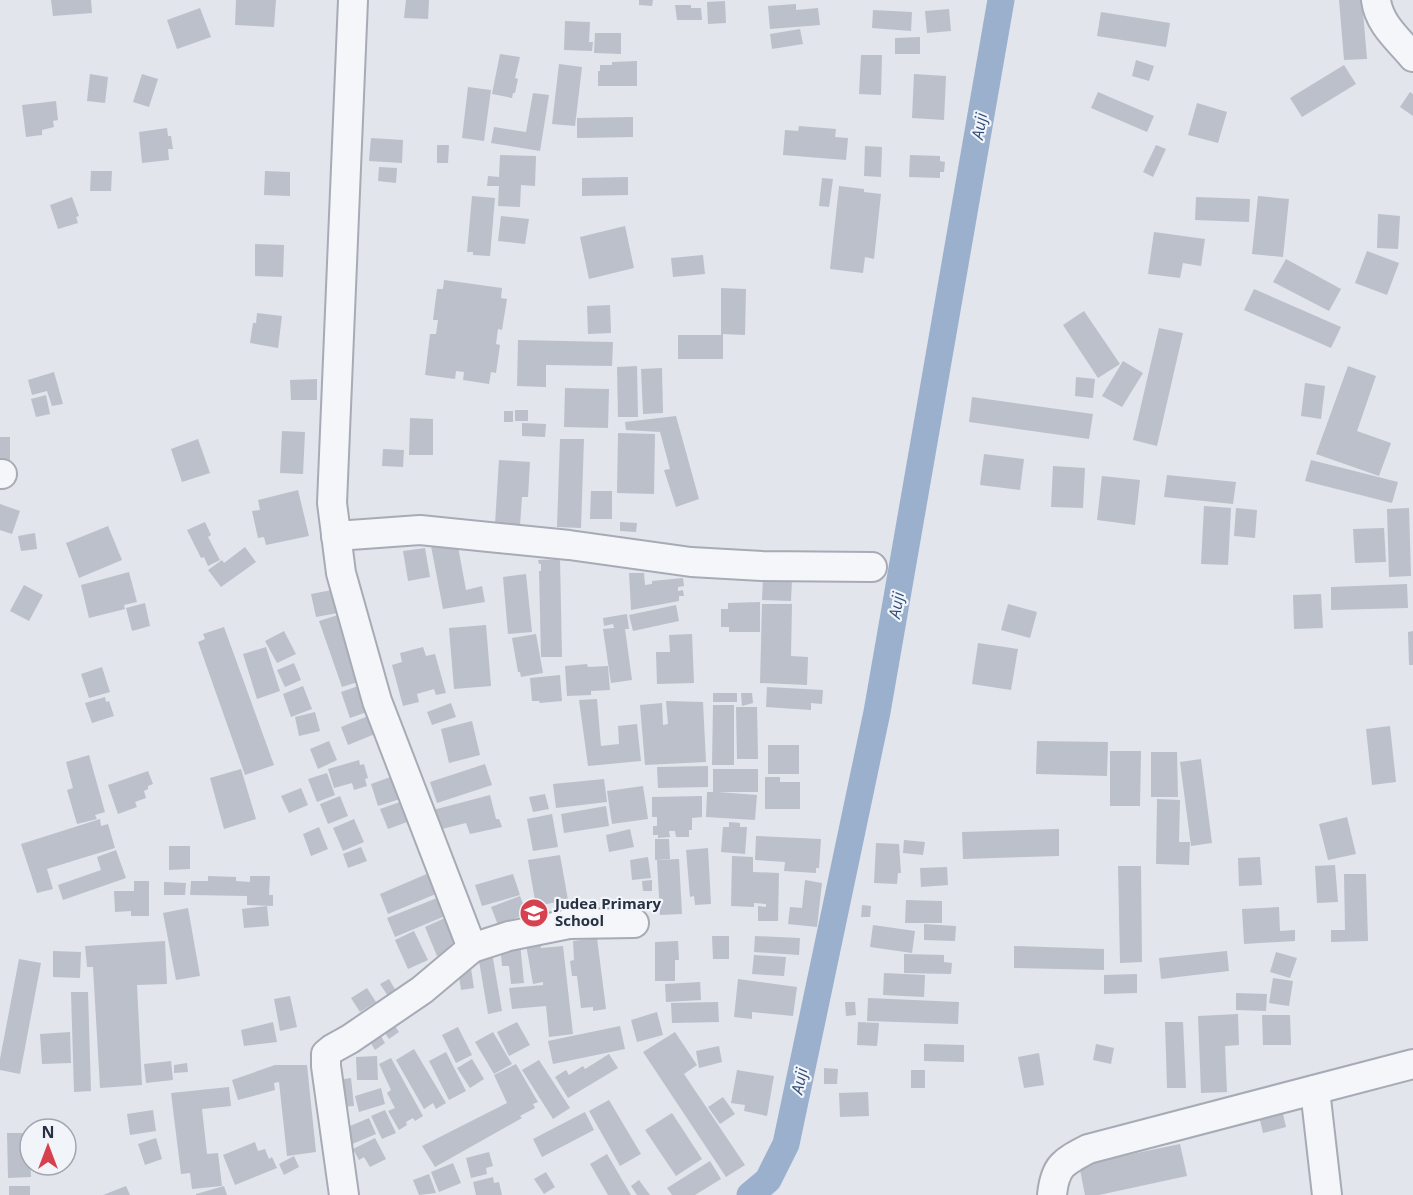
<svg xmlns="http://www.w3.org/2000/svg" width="1413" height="1195" font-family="'Open Sans',sans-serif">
	<rect width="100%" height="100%" fill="#e2e5eb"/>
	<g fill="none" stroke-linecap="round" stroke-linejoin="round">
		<polyline stroke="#9bb0cd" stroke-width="27" points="750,1195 768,1180 786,1144 877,712 1001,0"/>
	</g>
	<g fill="#bbc0cb">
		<polygon points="51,0 91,0 92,13 53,16"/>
		<polygon points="236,0 276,0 274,27 235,25"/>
		<polygon points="406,0 429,0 428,19 404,18"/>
		<polygon points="639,0 653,0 652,6 639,5"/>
		<polygon points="1339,0 1362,0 1367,59 1344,60"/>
		<polygon points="725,1 726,23 708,24 707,2"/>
		<polygon points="796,4 796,10 818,8 820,25 770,29 768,6"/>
		<polygon points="675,5 691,5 691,8 701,8 702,20 677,20"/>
		<polygon points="200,8 211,37 177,49 167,20"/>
		<polygon points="949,9 951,31 927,33 925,11"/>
		<polygon points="873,10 912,12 911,31 872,28"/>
		<polygon points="1101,12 1170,23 1166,47 1097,36"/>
		<polygon points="565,21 590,22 589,42 593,42 592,51 564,50"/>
		<polygon points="800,29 803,44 772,49 770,34"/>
		<polygon points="595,33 621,33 621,54 594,53"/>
		<polygon points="920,37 920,54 895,54 895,38"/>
		<polygon points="500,54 520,57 515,78 518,79 515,93 513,93 512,98 492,94"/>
		<polygon points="861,55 882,55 881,95 859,94"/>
		<polygon points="1136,60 1154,66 1149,81 1132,76"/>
		<polygon points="637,61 637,86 598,86 598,71 600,71 600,65 612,65 612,62"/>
		<polygon points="559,64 582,67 575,126 552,124"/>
		<polygon points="1344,65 1356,84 1302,117 1290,98"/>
		<polygon points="90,74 108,77 105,103 87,101"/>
		<polygon points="142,74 158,79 149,107 133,102"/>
		<polygon points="914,74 946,76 944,120 912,118"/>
		<polygon points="468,87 491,90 484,141 462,138"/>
		<polygon points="1098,92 1154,116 1147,132 1091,108"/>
		<polygon points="1410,92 1413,94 1413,116 1400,107"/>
		<polygon points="533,93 549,95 540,151 491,143 494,127 526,132"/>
		<polygon points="56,101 58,120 53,121 54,127 42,130 42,135 26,137 22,105"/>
		<polygon points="1197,103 1227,112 1218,143 1188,135"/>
		<polygon points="633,117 633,137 577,138 577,118"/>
		<polygon points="799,126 836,129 835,137 848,138 846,160 783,155 785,130 798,131"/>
		<polygon points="167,128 168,136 171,136 173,149 168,149 169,160 142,163 139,132"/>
		<polygon points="371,138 403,140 402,163 369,161"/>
		<polygon points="437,145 449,145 448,163 437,163"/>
		<polygon points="1156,145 1166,149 1153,177 1143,172"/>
		<polygon points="865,146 882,147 881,177 864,176"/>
		<polygon points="500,155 536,156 535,186 521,185 520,207 498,206 499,186 487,186 488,176 499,177"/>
		<polygon points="910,155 940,156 940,161 945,162 944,172 940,172 940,178 909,177"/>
		<polygon points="379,167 397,168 396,183 378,181"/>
		<polygon points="91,171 112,171 111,191 90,191"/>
		<polygon points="265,171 290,172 290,196 264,195"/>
		<polygon points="628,177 628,195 582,196 582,178"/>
		<polygon points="822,178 833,179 829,207 819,206"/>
		<polygon points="839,186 864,189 864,192 881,194 874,259 865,257 863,273 830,269"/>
		<polygon points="472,196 495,198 490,256 473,255 473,252 467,252"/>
		<polygon points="1258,196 1289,199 1283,257 1252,254"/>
		<polygon points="72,197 79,216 76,217 78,223 58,229 50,205"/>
		<polygon points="1196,197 1250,199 1249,222 1195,220"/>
		<polygon points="1378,214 1400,216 1398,249 1377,248"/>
		<polygon points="501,216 529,219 525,244 498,241"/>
		<polygon points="625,226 634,268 589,279 580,237"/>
		<polygon points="1154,232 1205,239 1201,266 1183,263 1180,278 1148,274"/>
		<polygon points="255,244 284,245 283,277 255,276"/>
		<polygon points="1367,251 1399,263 1387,295 1355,283"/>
		<polygon points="703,255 705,274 673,277 671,258"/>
		<polygon points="1286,259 1341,289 1329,311 1273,282"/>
		<polygon points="444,280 502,288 501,298 507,299 502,330 498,329 496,344 500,345 496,373 491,372 489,384 463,380 464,372 456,371 455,379 425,375 430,334 436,334 438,320 433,320 437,289 443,289"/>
		<polygon points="721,288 746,289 745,335 723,334 723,359 678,359 678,335 721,335"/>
		<polygon points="1254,289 1341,327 1331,348 1244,310"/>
		<polygon points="610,305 611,333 588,334 587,306"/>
		<polygon points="1084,311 1120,364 1098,378 1063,325"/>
		<polygon points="257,313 282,316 278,348 250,343 253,323 256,323"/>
		<polygon points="1159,328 1183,333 1157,446 1133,440"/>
		<polygon points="518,340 613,342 612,366 546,365 546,387 517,386"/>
		<polygon points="1123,361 1143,373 1122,407 1102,396"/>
		<polygon points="637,366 638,417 618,417 617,367"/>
		<polygon points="1348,366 1376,376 1357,431 1391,443 1379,476 1316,454"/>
		<polygon points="662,368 663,413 643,414 641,369"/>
		<polygon points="54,372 63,404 52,406 47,391 32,395 28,380"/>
		<polygon points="1076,377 1095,379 1093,398 1075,396"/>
		<polygon points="317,379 317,400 291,400 290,380"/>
		<polygon points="1305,383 1325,386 1321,419 1301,416"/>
		<polygon points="565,388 609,389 608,428 564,427"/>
		<polygon points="46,395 50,414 36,417 31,399"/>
		<polygon points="972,397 1093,414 1089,439 969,422"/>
		<rect x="515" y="410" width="13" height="11"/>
		<rect x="504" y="411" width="9" height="11"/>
		<polygon points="676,416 699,499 676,507 664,470 670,469 660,432 626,430 625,422"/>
		<polygon points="410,418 433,419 433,455 409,455"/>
		<polygon points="522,423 546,424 545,437 522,436"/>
		<polygon points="282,431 305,432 303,474 280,473"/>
		<polygon points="618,433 655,434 654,494 617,493"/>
		<polygon points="0,437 10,437 10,461 0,460"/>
		<polygon points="198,439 210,473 182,482 171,449"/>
		<polygon points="560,439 584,439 581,528 557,527"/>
		<polygon points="383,449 404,450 403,467 382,466"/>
		<polygon points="984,454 1024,459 1020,490 980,485"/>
		<polygon points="499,460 530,462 528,497 522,497 520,526 495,524"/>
		<polygon points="1311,460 1398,482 1392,503 1305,481"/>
		<polygon points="1053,466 1085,468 1083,508 1051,507"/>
		<polygon points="1167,475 1236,482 1233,504 1164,497"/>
		<polygon points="1102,476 1140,480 1135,525 1097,520"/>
		<polygon points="298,490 309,536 266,545 264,537 258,538 252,511 260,510 258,500"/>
		<polygon points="591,491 612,491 612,519 590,519"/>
		<polygon points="0,504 20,511 12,534 0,530"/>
		<polygon points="1204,506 1231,508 1228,565 1201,564"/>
		<polygon points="1236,508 1257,510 1255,538 1234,536"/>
		<polygon points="1409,508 1411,576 1389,577 1387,509"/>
		<polygon points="205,522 211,535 208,537 220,560 208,566 204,557 201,558 187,530"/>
		<polygon points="620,522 637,523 636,532 620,531"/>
		<polygon points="108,526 122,560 79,578 66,543"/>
		<polygon points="1384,528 1386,562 1355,563 1353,529"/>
		<polygon points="35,533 37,549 21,551 18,536"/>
		<polygon points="457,541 466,590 482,586 485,602 443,609 431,546"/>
		<polygon points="245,547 256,562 221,587 208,570 222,560 224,563"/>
		<polygon points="425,548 430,577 408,581 403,551"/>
		<polygon points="560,559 562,657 541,657 539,571 541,571 541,564 539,564 538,560"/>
		<polygon points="129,572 137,602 124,605 125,609 89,618 81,585"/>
		<polygon points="629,573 644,573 645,585 652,584 652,581 683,578 684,586 678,587 678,591 683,590 684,596 679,596 679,601 631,610"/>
		<polygon points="526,574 532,632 508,634 503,577"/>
		<polygon points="763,578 792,579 791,601 762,600"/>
		<polygon points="1407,584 1408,608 1331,610 1331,587"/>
		<polygon points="24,585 43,595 29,621 10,611"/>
		<polygon points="332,590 338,613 316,617 311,594"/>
		<polygon points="1321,594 1323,628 1294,629 1293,595"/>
		<polygon points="760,602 760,632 729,632 729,627 721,627 721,609 728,609 728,603"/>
		<polygon points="145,603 150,626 132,631 126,608"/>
		<polygon points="762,604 792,604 791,656 808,657 807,685 760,683"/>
		<polygon points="1008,604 1037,612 1030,638 1001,630"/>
		<polygon points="676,605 679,621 633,631 629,615"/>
		<polygon points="341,614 364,680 342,687 319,621"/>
		<polygon points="627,614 629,629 625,629 632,680 611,683 603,629 614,628 613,624 604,626 603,618"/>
		<polygon points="486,625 491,686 454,689 449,628"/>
		<polygon points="224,627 274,765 245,775 198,642 205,639 203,634"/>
		<polygon points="284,631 296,654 277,663 265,641"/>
		<polygon points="1413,631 1413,665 1409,665 1408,632"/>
		<polygon points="536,634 543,673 521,677 520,672 518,672 512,638"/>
		<polygon points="692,634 694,683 657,684 656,652 670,652 669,635"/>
		<polygon points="978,643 1018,649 1011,690 972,684"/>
		<polygon points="266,647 280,691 257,699 243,654"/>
		<polygon points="423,647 426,656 435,654 446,693 436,695 434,689 417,694 419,702 403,706 392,665 402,662 400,653"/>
		<polygon points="294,663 301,680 285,687 277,670"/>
		<polygon points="587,664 588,667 608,666 610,690 591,691 591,695 567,696 565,666"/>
		<polygon points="102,667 110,692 89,698 81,674"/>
		<polygon points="560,675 562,701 540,703 539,701 532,701 530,678"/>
		<polygon points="361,685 370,711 350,718 341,692"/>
		<polygon points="303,686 312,709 291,717 283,694"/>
		<polygon points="767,687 823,690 822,704 811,703 811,710 766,707"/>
		<rect x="713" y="693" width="24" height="9"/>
		<polygon points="741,693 752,693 753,703 742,706"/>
		<polygon points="105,697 106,702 109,701 114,716 92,723 85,703"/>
		<polygon points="597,699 601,746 619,744 618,726 637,724 641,761 588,766 579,700"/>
		<polygon points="666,701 703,702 706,762 645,765 640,705 662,703 663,725 668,724"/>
		<polygon points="451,703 456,717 432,725 427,712"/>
		<polygon points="713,705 734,705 734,765 712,765"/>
		<polygon points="736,707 757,707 758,759 737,759"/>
		<polygon points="315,712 320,731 299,736 295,717"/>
		<polygon points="368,716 375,734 348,745 341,727"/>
		<polygon points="472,721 480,755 449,763 441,729"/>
		<polygon points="1390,726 1396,782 1372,785 1366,729"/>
		<polygon points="329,741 337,760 318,769 310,749"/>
		<polygon points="1037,741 1108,742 1107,776 1036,774"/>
		<rect x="768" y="745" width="31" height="29"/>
		<polygon points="1110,751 1141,751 1140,806 1110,806"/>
		<polygon points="1151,752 1177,752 1178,797 1151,797"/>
		<polygon points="89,755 105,812 95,815 97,819 77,824 67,790 73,788 66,762"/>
		<polygon points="1201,759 1212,843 1191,846 1180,762"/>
		<polygon points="359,760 360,765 364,764 368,778 365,779 367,786 354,790 352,783 334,788 328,769"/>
		<polygon points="485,764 492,785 437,803 430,782"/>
		<polygon points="708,766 708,787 658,788 657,767"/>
		<polygon points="241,769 256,819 224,829 210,778"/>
		<polygon points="713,769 758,769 758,792 718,792 757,795 755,820 706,817 707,792 713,792"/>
		<polygon points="148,771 153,784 148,786 148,789 144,791 146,798 135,802 137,807 118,814 108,785"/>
		<polygon points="327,773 335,795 317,802 308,779"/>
		<polygon points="393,776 400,799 378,806 371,784"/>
		<polygon points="765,777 780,777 780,782 800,782 800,809 765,809"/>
		<polygon points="604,779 607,802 556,808 553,784"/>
		<polygon points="643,786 648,819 612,824 607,791"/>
		<polygon points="301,788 308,805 289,813 281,796"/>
		<polygon points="545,794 549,809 533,812 529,797"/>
		<polygon points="490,795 496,819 499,819 502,827 470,834 466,823 438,830 433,810"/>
		<polygon points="340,796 348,816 328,824 320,804"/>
		<polygon points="702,796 702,817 692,818 692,830 689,830 689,837 676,837 675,831 669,831 670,837 658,838 658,835 653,835 653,826 657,826 657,817 652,817 652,797"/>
		<polygon points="1157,799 1180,800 1179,842 1190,842 1189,865 1156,864"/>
		<polygon points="400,802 407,822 388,829 380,809"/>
		<polygon points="606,806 609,826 564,833 561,814"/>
		<polygon points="552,814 558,847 533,851 527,819"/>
		<polygon points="1347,817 1356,854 1328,860 1319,824"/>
		<polygon points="100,819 101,826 108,824 115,848 47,869 53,889 37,893 21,844"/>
		<polygon points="354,819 364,842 343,851 333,828"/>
		<polygon points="729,822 740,823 740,827 747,827 745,854 721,852 723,827 729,827"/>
		<polygon points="319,827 328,849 311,856 303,834"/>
		<polygon points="630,829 634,847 609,852 606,835"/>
		<polygon points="1059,829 1059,856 963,859 962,832"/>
		<polygon points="756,836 821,839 819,868 816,868 816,873 784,871 785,862 755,860"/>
		<polygon points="655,839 669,839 670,859 655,860"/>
		<polygon points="904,840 925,842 923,855 903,853"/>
		<polygon points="876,843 899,844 901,873 898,873 897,884 874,883"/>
		<polygon points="169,846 190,846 190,869 169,870"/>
		<polygon points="361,847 367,861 348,868 343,854"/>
		<polygon points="708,848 711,904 695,905 694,896 690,897 686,850"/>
		<polygon points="116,850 126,878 63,900 58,885 101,870 97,857"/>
		<polygon points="560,855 568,900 536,906 528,860"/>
		<polygon points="732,856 753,857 753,872 779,873 778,921 758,921 758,906 766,907 766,904 754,903 754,907 731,906"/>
		<polygon points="648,857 651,878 632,880 630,860"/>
		<polygon points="1260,857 1262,885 1239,886 1238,858"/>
		<polygon points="679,859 682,914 660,915 657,860"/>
		<polygon points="1335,865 1338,902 1317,903 1315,866"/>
		<polygon points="1118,866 1141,866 1142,962 1120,963"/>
		<polygon points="947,867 948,885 921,887 920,868"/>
		<polygon points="429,873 438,893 388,914 380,894"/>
		<polygon points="513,874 520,895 482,906 475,885"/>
		<polygon points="1344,874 1366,874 1368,941 1331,942 1331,930 1345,930"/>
		<polygon points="208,876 236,877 236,881 250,882 250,876 270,876 269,895 273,895 273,906 247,905 247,896 190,895 191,881 208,881"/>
		<polygon points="652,880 652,891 643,891 642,881"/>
		<polygon points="805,880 822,883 817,927 788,924 790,907 802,908"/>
		<polygon points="134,881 149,881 149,916 131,916 131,911 115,912 114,891 134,891"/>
		<polygon points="164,882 186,883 185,895 164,895"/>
		<polygon points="520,896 527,914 498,925 491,907"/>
		<polygon points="437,898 445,916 395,937 387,918"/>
		<polygon points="906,900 942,901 942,923 905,923"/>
		<polygon points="862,905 871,906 870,917 861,917"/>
		<polygon points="267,906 269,926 244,928 242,909"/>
		<polygon points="1279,907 1280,931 1295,930 1295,941 1244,944 1242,909"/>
		<polygon points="188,908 200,976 176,980 163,913"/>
		<polygon points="445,918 458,946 437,956 425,927"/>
		<polygon points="924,924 956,926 955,941 924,940"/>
		<polygon points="873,925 915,931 912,953 870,947"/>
		<polygon points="414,931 428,960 408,969 395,940"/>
		<polygon points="712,936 729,936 729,959 713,959"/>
		<polygon points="755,936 800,938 799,955 754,952"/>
		<polygon points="539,937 541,948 563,946 573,1034 549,1037 546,1006 512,1009 509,988 543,985 543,982 533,984 525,939"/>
		<polygon points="597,938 606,1009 593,1011 593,1007 581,1008 577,976 572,976 570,961 574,960 573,941"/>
		<polygon points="165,941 167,984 137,985 142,1085 100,1088 93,967 87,967 85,946"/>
		<polygon points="678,941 679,960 675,960 675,981 655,981 655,942"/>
		<polygon points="520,943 524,983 511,984 509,966 502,966 500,945"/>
		<polygon points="1014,946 1104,949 1104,970 1014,968"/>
		<polygon points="53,951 81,952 80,978 53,977"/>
		<polygon points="1227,951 1229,971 1161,979 1159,958"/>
		<polygon points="1276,952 1297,958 1290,978 1270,972"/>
		<polygon points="492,953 502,1011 488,1014 478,955"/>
		<polygon points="904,954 944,955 944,962 952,963 951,974 904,973"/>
		<polygon points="754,955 786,957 784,976 752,974"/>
		<polygon points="19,959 41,963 20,1074 0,1070 0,1059"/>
		<polygon points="470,962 474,988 461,990 457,964"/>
		<polygon points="884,973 925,975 924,997 883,995"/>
		<polygon points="1137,974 1137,993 1104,994 1104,975"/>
		<polygon points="1273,978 1293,981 1289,1006 1269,1003"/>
		<polygon points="389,979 396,991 388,996 380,984"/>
		<polygon points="738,979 797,987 793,1016 752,1012 752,1019 734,1017"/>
		<polygon points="700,982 701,1000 666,1002 665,984"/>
		<polygon points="367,988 376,1002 360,1012 351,998"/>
		<polygon points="71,992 88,992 91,1091 74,1092"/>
		<polygon points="1236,993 1267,994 1266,1011 1236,1010"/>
		<polygon points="290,996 297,1027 280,1031 274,999"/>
		<polygon points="868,998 959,1002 958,1024 867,1021"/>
		<polygon points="718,1002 719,1022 672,1023 671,1003"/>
		<polygon points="845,1002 855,1002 856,1015 846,1016"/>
		<polygon points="657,1012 663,1035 637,1042 631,1020"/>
		<polygon points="1238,1014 1239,1045 1225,1046 1227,1092 1201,1093 1198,1016"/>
		<polygon points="1262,1015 1290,1015 1291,1045 1263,1045"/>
		<polygon points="391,1020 399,1032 389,1039 381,1027"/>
		<polygon points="273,1022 277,1042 244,1046 241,1030"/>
		<polygon points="517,1022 530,1045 509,1056 497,1032"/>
		<polygon points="858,1022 879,1023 877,1046 857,1045"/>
		<polygon points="1165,1022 1183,1022 1186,1088 1167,1088"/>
		<polygon points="620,1026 625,1049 553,1064 548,1041"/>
		<polygon points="458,1027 472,1055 456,1063 442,1035"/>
		<polygon points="378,1031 385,1043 375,1050 367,1037"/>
		<polygon points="70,1032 71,1063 42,1064 40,1034"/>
		<polygon points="493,1032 512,1064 494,1074 475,1042"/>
		<polygon points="675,1032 697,1065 684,1074 745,1165 726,1177 643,1052"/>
		<polygon points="924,1044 964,1045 964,1062 924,1061"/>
		<polygon points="1096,1044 1114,1048 1111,1064 1093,1060"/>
		<polygon points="719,1046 722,1062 699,1068 696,1051"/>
		<polygon points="414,1049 446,1103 436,1109 433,1103 424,1109 396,1060"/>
		<polygon points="446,1052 466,1091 449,1100 429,1061"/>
		<polygon points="1039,1053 1044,1085 1024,1088 1018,1057"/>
		<polygon points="609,1054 618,1068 568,1098 555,1077 566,1070 569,1075 583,1066 585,1069"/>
		<polygon points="377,1056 378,1080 357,1080 356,1057"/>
		<polygon points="391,1058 423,1116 415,1121 413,1118 406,1122 407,1125 399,1130 388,1111 395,1108 387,1093 391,1090 379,1064"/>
		<polygon points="472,1059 484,1079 470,1088 457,1068"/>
		<polygon points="539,1060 570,1108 553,1119 522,1070"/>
		<polygon points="171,1061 173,1080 146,1083 144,1064"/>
		<polygon points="187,1063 188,1072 174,1073 174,1065"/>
		<polygon points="516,1064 538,1102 533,1104 535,1108 520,1116 522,1118 435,1167 422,1146 507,1103 494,1075"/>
		<polygon points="275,1065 307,1065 316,1152 287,1156 279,1082 274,1083 275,1090 238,1100 232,1080"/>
		<polygon points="824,1068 838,1069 837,1084 824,1084"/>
		<polygon points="737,1070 774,1076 767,1116 744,1111 745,1105 731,1103"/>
		<rect x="911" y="1070" width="14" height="18"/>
		<polygon points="351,1078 354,1106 339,1107 337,1080"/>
		<polygon points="229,1087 231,1106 202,1109 207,1154 218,1153 222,1186 192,1189 190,1173 181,1174 171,1093"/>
		<polygon points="381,1088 385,1104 359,1112 355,1096"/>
		<polygon points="868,1092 869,1116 840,1117 839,1093"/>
		<polygon points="723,1097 735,1114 720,1124 708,1107"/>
		<polygon points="609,1100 641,1154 620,1166 589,1111"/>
		<polygon points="153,1110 156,1131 130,1135 127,1114"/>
		<polygon points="385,1110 396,1133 382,1139 371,1116"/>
		<polygon points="585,1112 594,1130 542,1157 533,1139"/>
		<polygon points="672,1113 702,1159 676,1176 645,1130"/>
		<polygon points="1283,1114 1286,1127 1263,1133 1260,1120"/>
		<polygon points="369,1118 376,1134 350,1145 343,1129"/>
		<polygon points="7,1133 29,1133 31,1177 8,1178"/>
		<polygon points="156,1138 162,1159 145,1165 138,1144"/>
		<polygon points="375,1138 386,1159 370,1167 364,1157 359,1160 353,1149"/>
		<polygon points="255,1142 258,1151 265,1149 269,1159 272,1157 277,1168 235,1185 223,1155"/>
		<polygon points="1180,1144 1187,1176 1099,1195 1085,1195 1079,1165"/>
		<polygon points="489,1152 493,1166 486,1168 487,1174 471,1178 466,1158"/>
		<polygon points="607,1154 631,1195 608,1195 590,1164"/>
		<polygon points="294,1156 299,1167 284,1175 279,1164"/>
		<polygon points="710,1161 721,1179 695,1195 672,1195 667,1188"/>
		<polygon points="453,1163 461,1183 439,1192 431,1172"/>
		<polygon points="546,1172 555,1187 544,1194 534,1179"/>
		<polygon points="429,1174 436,1193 419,1195 413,1180"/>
		<polygon points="493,1177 494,1183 499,1182 502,1195 476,1195 473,1182"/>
		<polygon points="639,1180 650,1195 637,1195 631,1186"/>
		<rect x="9" y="1186" width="21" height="9"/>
		<polygon points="126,1186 130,1195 103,1195"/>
		<polygon points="224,1186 227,1195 196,1195 196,1194"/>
	</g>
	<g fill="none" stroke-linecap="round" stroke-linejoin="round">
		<g stroke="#a6abb6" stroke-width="32">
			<g id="minor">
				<polyline points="353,0 332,503 341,573 377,701 472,948 509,936 569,924 634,923"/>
				<path d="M1376 0C1379 24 1398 39 1413 57"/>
				<polyline points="0,474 2,474"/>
				<polyline points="336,536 420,530 569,545 691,562 762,566 872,567"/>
				<polyline points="1315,1090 1327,1195"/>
				<polyline points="344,1195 326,1066 326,1054 332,1049 350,1039 422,990 472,948"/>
				<path d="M1052 1195C1055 1166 1063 1162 1088 1149L1413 1064"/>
			</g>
		</g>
		<use href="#minor" stroke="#f5f6f9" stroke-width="28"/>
	</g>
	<defs>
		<g id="school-disc" transform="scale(1.5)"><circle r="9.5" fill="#d7404e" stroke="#f1f4f8"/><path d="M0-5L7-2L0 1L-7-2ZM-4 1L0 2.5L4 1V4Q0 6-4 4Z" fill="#fff"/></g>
	</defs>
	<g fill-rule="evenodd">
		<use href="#school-disc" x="534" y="913"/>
	</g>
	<g text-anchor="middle" stroke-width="4.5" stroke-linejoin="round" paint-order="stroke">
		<g font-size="15" font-weight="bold" fill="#283144" stroke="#f1f4f8" text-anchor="start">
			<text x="555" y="909">Judea Primary<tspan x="555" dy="17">School</tspan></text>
		</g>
		<g font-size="16" font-style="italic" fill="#304d7b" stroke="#f1f4f8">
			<text transform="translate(979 126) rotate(-80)" y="6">Auji</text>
			<text transform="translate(896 605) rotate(-80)" y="6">Auji</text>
			<text transform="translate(799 1081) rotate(-78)" y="6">Auji</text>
		</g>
	</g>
	<g transform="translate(48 1147)"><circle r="28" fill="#f1f4f8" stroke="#a1a6b0" stroke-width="1.5"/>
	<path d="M0-4.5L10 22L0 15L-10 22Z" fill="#d7404e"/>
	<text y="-9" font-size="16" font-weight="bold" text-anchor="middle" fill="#283144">N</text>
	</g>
</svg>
